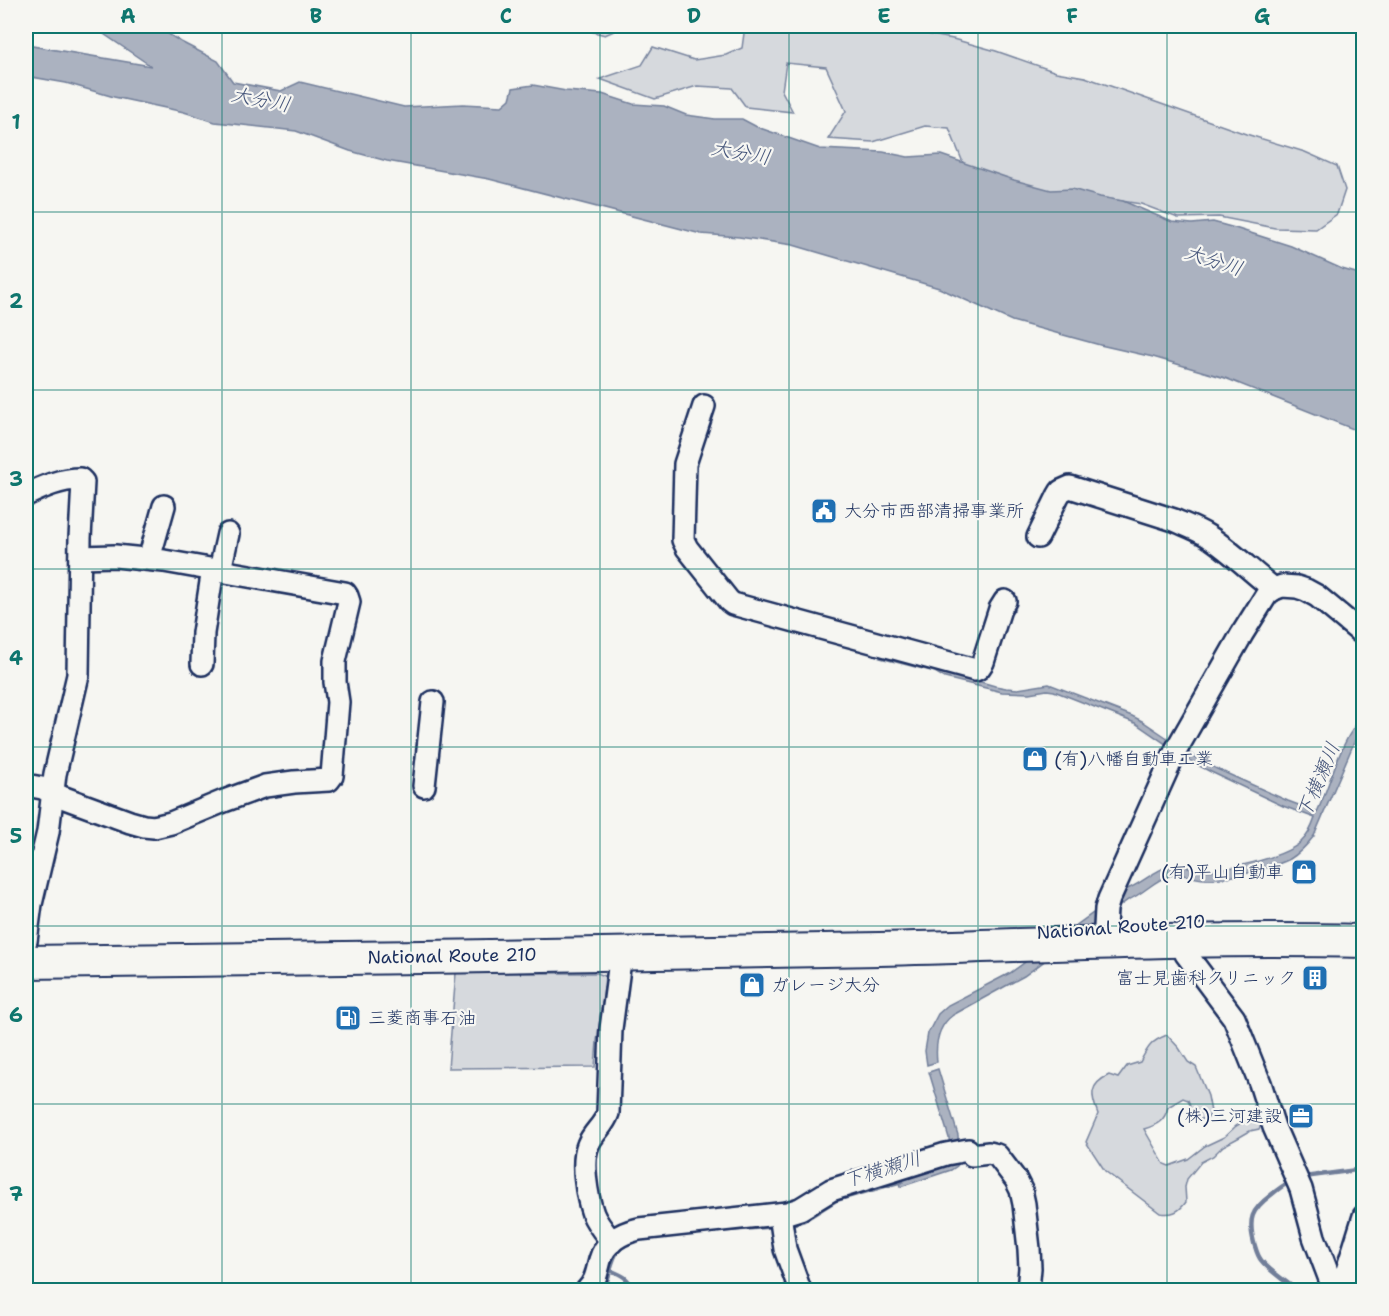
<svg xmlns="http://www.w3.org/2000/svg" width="1389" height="1316" font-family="'Shantell Sans','Klee One',sans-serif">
	<rect width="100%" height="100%" fill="#f6f6f2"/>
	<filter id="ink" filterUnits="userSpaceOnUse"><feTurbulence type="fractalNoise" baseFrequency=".0167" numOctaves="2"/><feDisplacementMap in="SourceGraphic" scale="12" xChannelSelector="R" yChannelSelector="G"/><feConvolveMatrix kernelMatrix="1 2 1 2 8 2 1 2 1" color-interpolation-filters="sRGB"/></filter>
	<g filter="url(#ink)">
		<g fill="#d6d9dd" stroke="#78849e" stroke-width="1.5">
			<polygon points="571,26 625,26 605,35"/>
			<polygon points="745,26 888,26 905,30 953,39 996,51 1056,72 1085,77 1246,134 1305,152 1337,166 1345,190 1337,214 1316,229 1275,228 1219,217 1178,218 1141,204 1096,197 1049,193 966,170 949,128 925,126 873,142 828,139 846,111 826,67 786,63 782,91 793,112 746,107 732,88 697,86 655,99 600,79 642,65 653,47 694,60 726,55 742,48"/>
			<polygon points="456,973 597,973 605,976 603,996 597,1041 595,1067 448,1068"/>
			<path d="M1167 1035 1179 1048 1188 1062 1196 1067 1208 1096 1211 1112 1208 1118 1197 1120 1192 1118 1190 1105 1188 1100 1183 1098 1168 1107C1165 1121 1157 1125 1144 1129L1164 1164 1169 1166 1188 1159 1205 1146 1224 1137 1236 1126 1254 1115 1258 1116 1261 1119 1263 1123 1259 1129 1250 1131 1238 1138 1223 1146 1213 1156 1201 1162 1187 1179 1185 1187 1186 1202C1179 1212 1172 1215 1160 1213L1105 1171 1086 1142 1098 1114C1091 1096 1088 1085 1109 1075L1118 1078 1127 1066 1140 1062C1148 1047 1151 1041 1167 1035Z"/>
		</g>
		<g fill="#abb2c0" stroke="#717e99" stroke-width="1.5">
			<polygon points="92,26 156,26 181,42 218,61 233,82 281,91 300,82 404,107 463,104 502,106 510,99 513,88 533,85 566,91 602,94 633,104 664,106 686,115 715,119 742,119 757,127 820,149 883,152 908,157 941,155 1014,180 1051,190 1072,189 1100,197 1123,201 1172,222 1192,224 1213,222 1235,228 1291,246 1342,269 1363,275 1363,433 1225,378 1153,357 1100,345 1012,321 939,288 793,245 739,237 701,234 489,179 387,161 350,151 296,131 215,122 184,112 114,97 66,83 26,76 26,45 151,66"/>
			<path d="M695 397 698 399 677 543 726 608 995 686 1006 688 1018 689 1049 684 1132 716 1142 721 1166 737 1195 757 1217 769 1288 801 1317 812C1331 784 1340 738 1363 717V727L1356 738 1314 836C1307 845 1300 853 1290 859 1269 869 1227 880 1204 879 1193 879 1183 872 1172 875 1156 878 1144 894 1128 900L1024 976 953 1015C938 1026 935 1044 937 1062L927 1065 925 1051 928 1033 938 1014 948 1005 1010 973 1125 890C1142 884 1156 868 1174 865 1184 864 1192 869 1201 870 1223 872 1285 857 1301 842 1308 836 1312 827 1315 818L1283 806 1211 772 1192 762 1135 723 1054 691 1047 690 1029 693 1002 692 945 678 935 672 880 658 881 655 723 611 677 552 673 543V469Z"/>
			<polygon points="938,1069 958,1135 959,1163 957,1166 951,1170 900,1187 898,1177 950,1147 949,1138 929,1072"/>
		</g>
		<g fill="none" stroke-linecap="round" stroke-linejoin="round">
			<g stroke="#717e99" stroke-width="4.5">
				<polyline points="1304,1177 1364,1169"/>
				<path d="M1290 1182C1283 1185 1277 1190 1271 1195 1251 1210 1248 1219 1254 1243 1256 1249 1257 1255 1261 1260 1269 1271 1285 1280 1296 1290"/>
				<polyline points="788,1225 804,1220 836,1200 902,1181"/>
				<polyline points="705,1232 777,1226"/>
				<path d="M609 1270C623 1275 627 1277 634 1290"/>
				<path d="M603 1290C611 1277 609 1262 619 1249"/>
			</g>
			<g stroke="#1b2f5e" stroke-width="26">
				<g id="minor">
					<polyline points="704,406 685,464 683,540 687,548 729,601 733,604 975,670 979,668 983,662 1000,609 1005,601"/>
					<path d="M26 495C43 487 60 479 80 479L83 482 80 538 78 675 55 774 48 832 31 904 26 941"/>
					<path d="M1038 537 1058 496 1061 491 1070 487 1174 520C1185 525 1197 529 1208 536 1231 551 1252 572 1274 589"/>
					<polyline points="149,559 164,506"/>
					<polyline points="220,570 228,534"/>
					<polyline points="202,664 203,633 213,569"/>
					<polyline points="26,785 42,788 62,797 130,822 144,826 154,827 171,823 224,801 265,786 294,782 329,780 332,776 338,702 335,682 335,661 349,602 347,596 345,593 164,561 115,556 80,557"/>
					<polyline points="424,786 433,702"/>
					<polyline points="1105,927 1106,909 1109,899 1176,750 1242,634 1267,594 1274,589 1282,586 1297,587 1306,590 1317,596 1364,635"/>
					<polyline points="1181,940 1186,954 1234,1018 1260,1083 1274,1127 1301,1189 1314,1237 1334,1290"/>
					<polyline points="780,1214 785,1249 800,1290"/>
					<path d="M612 1242C605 1233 597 1224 593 1214 587 1197 581 1162 588 1145 593 1132 604 1126 608 1113L611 1029 621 953"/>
					<path d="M587 1290C596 1282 597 1271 600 1260 605 1242 621 1233 639 1229L787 1213 800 1209 831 1190 946 1154 968 1150 972 1155 989 1153 997 1155 1016 1180 1021 1190 1024 1204 1029 1249 1030 1268 1028 1290"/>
					<polyline points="1341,1290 1364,1216"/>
				</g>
			</g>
			<g stroke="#1b2f5e" stroke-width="36">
				<path id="highway" d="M26 962C310 958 595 956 879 949 1041 945 1202 937 1364 941"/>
			</g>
			<use href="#minor" stroke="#f6f6f2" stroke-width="21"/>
			<use href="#highway" stroke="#f6f6f2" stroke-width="32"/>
		</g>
	</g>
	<path fill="none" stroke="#0f766e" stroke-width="1.5" stroke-opacity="0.55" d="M222 26V1290M411 26V1290M600 26V1290M789 26V1290M978 26V1290M1167 26V1290M26 212H1364M26 390H1364M26 569H1364M26 747H1364M26 926H1364M26 1104H1364"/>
	<defs>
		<g id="civic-square" transform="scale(1.35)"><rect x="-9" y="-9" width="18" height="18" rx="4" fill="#1f6fb2" stroke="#f6f6f2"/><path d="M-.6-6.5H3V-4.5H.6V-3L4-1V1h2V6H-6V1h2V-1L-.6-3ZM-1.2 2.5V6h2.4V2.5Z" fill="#fff"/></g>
		<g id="shop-square" transform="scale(1.35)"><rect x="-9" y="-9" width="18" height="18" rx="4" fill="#1f6fb2" stroke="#f6f6f2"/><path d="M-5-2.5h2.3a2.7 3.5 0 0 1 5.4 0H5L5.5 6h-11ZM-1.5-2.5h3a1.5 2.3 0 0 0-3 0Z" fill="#fff"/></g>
		<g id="building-square" transform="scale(1.35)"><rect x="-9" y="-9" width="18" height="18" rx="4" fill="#1f6fb2" stroke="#f6f6f2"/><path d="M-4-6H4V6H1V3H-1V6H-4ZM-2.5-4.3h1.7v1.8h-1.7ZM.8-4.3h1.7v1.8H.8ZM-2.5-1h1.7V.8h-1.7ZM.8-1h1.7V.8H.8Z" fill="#fff"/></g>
		<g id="fuel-square" transform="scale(1.35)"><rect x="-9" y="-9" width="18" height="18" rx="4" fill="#1f6fb2" stroke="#f6f6f2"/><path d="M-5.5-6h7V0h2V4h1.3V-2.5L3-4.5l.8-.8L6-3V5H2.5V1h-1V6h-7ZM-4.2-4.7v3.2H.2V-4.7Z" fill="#fff"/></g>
		<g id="office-square" transform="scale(1.35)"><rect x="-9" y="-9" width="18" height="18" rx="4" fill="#1f6fb2" stroke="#f6f6f2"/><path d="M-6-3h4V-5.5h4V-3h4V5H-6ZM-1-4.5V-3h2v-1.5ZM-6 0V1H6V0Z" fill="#fff"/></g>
	</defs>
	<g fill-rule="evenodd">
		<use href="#civic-square" x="824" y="511"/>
		<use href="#shop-square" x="1035" y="759"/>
		<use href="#shop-square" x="1304" y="872"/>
		<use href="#building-square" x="1315" y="978"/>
		<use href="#shop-square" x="752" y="985"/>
		<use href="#fuel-square" x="348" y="1018"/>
		<use href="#office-square" x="1301" y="1116"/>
	</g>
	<g text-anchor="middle" stroke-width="4.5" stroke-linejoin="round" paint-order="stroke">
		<g font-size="18" fill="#1b2f5e" stroke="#f6f6f2" text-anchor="start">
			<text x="844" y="517">大分市西部清掃事業所</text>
			<text x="1054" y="765">(有)八幡自動車工業</text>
			<text x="1284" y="878" text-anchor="end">(有)平山自動車</text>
			<text x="1296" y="984" text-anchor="end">富士見歯科クリニック</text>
			<text x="771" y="991">ガレージ大分</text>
			<text x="368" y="1024">三菱商事石油</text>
			<text x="1282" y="1122" text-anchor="end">(株)三河建設</text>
		</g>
		<g font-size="18" fill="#1b2f5e" stroke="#f6f6f2">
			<text transform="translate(1121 927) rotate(-4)" y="6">National Route 210</text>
			<text transform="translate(452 956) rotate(-1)" y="6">National Route 210</text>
		</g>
		<g font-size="20" font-style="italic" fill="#46567b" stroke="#f6f6f2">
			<text transform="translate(261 99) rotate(11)" y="7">大分川</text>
			<text transform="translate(741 152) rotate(10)" y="7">大分川</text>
			<text transform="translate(1214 260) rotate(18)" y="7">大分川</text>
			<text transform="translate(1318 780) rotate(-67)" y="7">下横瀬川</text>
			<text transform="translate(882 1169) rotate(-17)" y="7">下横瀬川</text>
		</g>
	</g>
	<rect width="1389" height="1316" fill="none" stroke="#f6f6f2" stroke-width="66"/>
	<rect x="33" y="33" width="1323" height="1250" fill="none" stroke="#0f766e" stroke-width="2"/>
	<g font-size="20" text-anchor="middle" font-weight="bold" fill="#0f766e">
		<text x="128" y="23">A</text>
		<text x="316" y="23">B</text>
		<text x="506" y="23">C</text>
		<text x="694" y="23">D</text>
		<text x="884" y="23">E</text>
		<text x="1072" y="23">F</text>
		<text x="1262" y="23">G</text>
		<text x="16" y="129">1</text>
		<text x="16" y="308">2</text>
		<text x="16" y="486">3</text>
		<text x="16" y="665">4</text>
		<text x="16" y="843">5</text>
		<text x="16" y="1022">6</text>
		<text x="16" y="1201">7</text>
	</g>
</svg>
